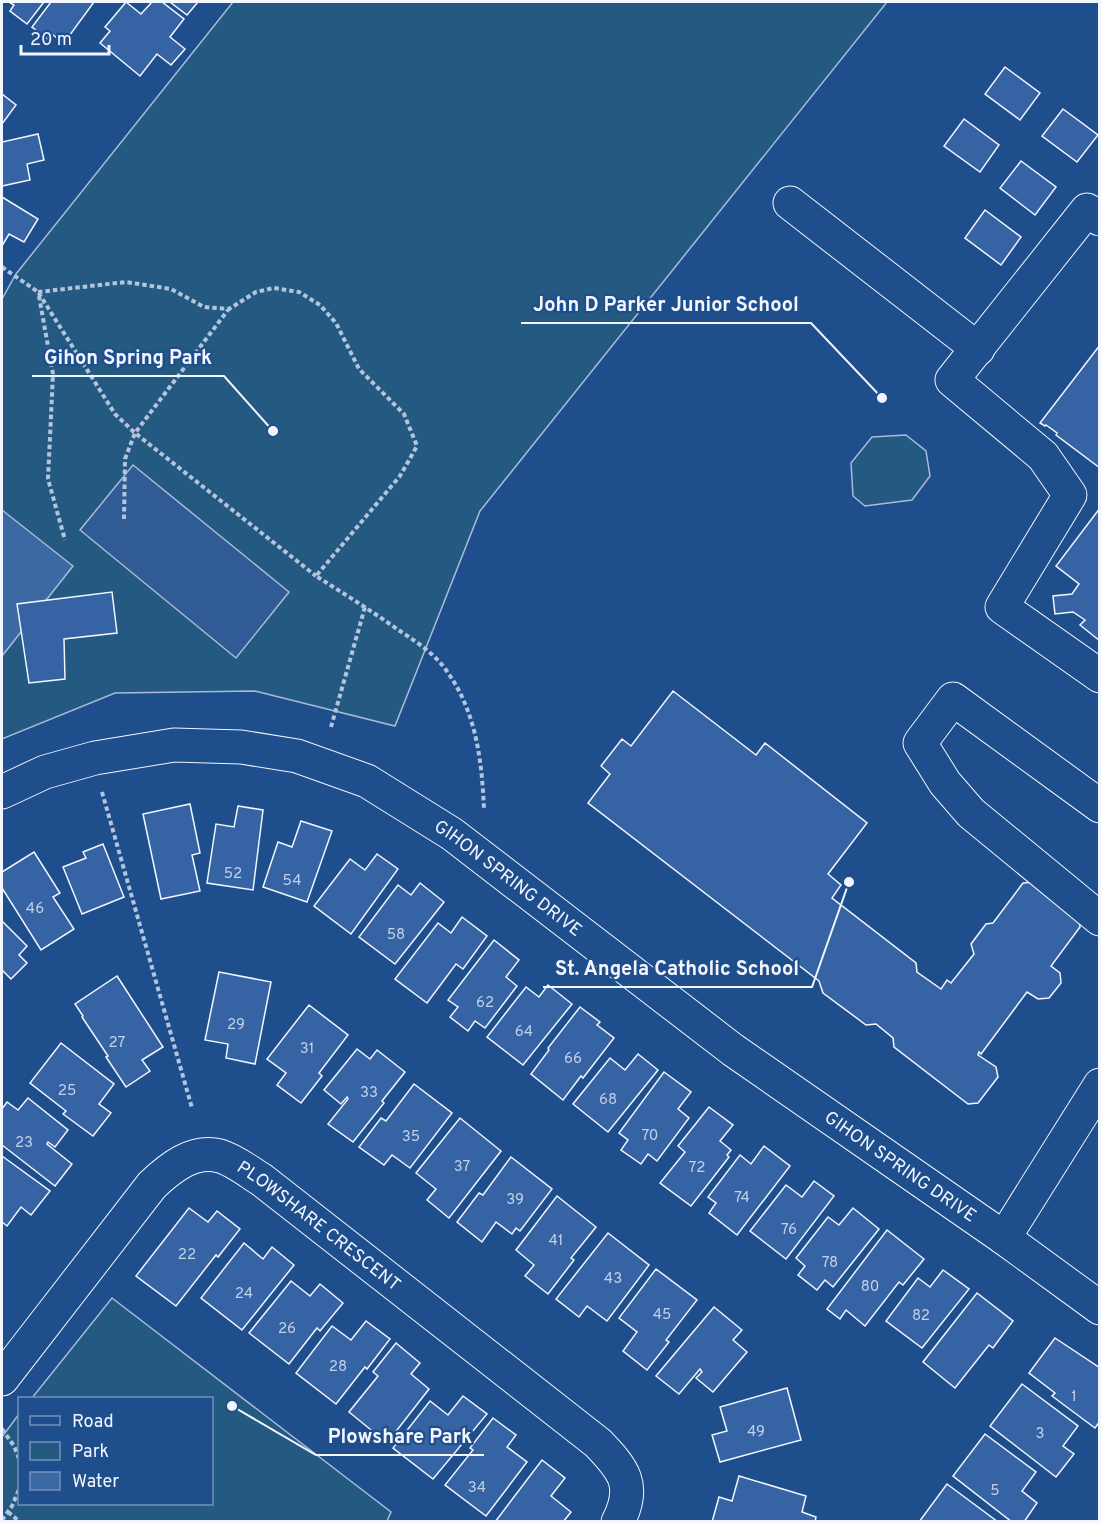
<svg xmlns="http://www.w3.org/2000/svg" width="1101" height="1523" font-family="Overpass,sans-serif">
<rect width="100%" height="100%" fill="#1f4e8c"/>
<g fill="#245a82" stroke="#a8bbd7" stroke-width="1.5">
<polygon points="233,2 887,2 480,511 395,726 255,691 115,693 2,739 2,299 16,274"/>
<polygon points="906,435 926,451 930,476 912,500 865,506 853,496 851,463 872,437"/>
<polygon points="112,1298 391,1512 387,1521 2,1521 2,1437 19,1414 20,1504 212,1504 212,1398 32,1398"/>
</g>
<polygon fill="#305b95" stroke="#a8bbd7" stroke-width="1.5" points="133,465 289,592 236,658 80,530"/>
<polygon fill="#3b69a3" stroke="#a8bbd7" stroke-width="1.5" points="2,510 73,566 2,656"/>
<g fill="#3563a3" stroke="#f2f6ff" stroke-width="1.5">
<polygon points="9,2 44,2 27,24 10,11 14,5"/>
<polygon points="51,2 94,2 64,43 53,35 49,40 32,27"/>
<polygon points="126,2 141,14 152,2 162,2 184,19 170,37 185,49 171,65 157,54 140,76 100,43 110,31 105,27"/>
<polygon points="170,2 198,2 187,15"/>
<polygon points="1005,67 1040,93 1020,120 985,94"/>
<polygon points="2,94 16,105 2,124"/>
<polygon points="1063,109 1098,135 1077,162 1042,136"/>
<polygon points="964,119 999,145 980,172 944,146"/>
<polygon points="38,134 44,160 27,164 30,180 2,186 2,142"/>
<polygon points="1021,161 1056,187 1035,215 1000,188"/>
<polygon points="2,197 38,219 24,242 9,234 2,246"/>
<polygon points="985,210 1021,237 1001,265 965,238"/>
<polygon points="1100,345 1100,468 1056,435 1057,433 1046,425 1045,426 1040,423"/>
<polygon points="1100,508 1100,641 1080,625 1085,620 1073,612 1055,614 1053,596 1072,594 1079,584 1056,566"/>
<polygon points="112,592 117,633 64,639 65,679 29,683 17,604"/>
<polygon points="673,691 756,755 765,743 867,823 828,874 841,885 832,898 916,963 917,972 941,989 947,980 951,983 974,954 971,944 986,924 993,923 1023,883 1034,882 1079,916 1080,927 1051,966 1060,973 1061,983 1049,998 1038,999 1027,992 981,1054 979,1052 978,1055 996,1067 998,1077 978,1103 968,1104 894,1047 893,1038 876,1024 866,1025 823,993 819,981 588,803 610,774 601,766 622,739 631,746"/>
<polygon points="190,804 200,853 192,855 200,891 161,899 143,814"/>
<polygon points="238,806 263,810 253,890 207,883 216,824 234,827"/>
<polygon points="301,821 332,831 307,902 263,887 278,842 292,847"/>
<polygon points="103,844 124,897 82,914 63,867 86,858 83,852"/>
<polygon points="34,852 60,893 53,897 74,929 41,950 2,888 2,872"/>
<polygon points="377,854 398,869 351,934 314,906 350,859 365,870"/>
<polygon points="420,883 444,902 395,964 359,937 398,885 411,895"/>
<polygon points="462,917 487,936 463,969 456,964 427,1003 395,979 438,923 451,933"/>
<polygon points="2,921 27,946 19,955 27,963 11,979 3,971 2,972"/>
<polygon points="494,940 519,960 506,977 517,986 485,1028 475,1021 468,1031 450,1017 458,1007 448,1000"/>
<polygon points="219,972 271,982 255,1064 226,1058 228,1044 205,1040"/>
<polygon points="117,976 163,1047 142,1060 150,1071 126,1087 106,1057 108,1056 82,1017 83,1016 75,1004"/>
<polygon points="548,985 572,1004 523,1065 487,1037 526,987 539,997"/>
<polygon points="309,1005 348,1035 319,1073 322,1076 301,1103 277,1085 286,1073 267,1059"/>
<polygon points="580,1007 600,1022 597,1025 614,1038 583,1078 581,1076 563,1100 531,1074 549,1050 548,1048"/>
<polygon points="61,1043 114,1084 99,1104 111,1113 93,1136 63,1114 66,1111 30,1083"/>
<polygon points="357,1049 370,1059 377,1050 405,1072 382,1101 384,1103 353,1142 328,1124 348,1099 347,1097 341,1104 324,1090"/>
<polygon points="638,1054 658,1070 608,1132 573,1104 610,1058 625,1070"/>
<polygon points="664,1072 691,1092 678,1109 689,1118 657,1161 648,1154 641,1164 621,1150 628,1140 619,1133"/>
<polygon points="414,1084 452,1113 410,1168 392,1155 384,1165 359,1147 381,1118 386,1121"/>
<polygon points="28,1098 68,1130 55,1147 48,1142 47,1144 72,1164 55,1186 2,1145 2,1109 7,1102 18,1110"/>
<polygon points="709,1107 733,1125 720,1141 731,1150 727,1155 729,1157 691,1206 660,1183 685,1152 678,1146"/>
<polygon points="460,1118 501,1151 449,1218 427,1200 436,1189 416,1173"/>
<polygon points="764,1146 790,1166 737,1235 709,1213 716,1203 708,1197 740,1155 751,1164"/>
<polygon points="2,1156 50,1191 31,1215 21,1207 7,1226 2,1222"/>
<polygon points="511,1157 552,1189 520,1231 516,1228 512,1234 496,1222 482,1242 457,1222 479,1193 483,1195"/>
<polygon points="814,1181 834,1196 786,1259 750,1231 786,1185 802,1197"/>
<polygon points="557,1196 596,1227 571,1258 574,1260 548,1294 525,1276 534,1265 516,1250"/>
<polygon points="189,1208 208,1222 217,1211 240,1229 218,1257 216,1255 176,1306 136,1276"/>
<polygon points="853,1208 879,1229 833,1287 825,1280 817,1290 798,1275 805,1266 796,1258 828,1217 839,1225"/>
<polygon points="887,1230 924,1259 903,1285 899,1282 865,1326 846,1310 840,1319 827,1309"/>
<polygon points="608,1233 649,1265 607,1321 587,1306 579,1317 556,1299"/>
<polygon points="244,1243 263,1259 272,1247 294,1265 242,1330 201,1298"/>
<polygon points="656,1269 697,1300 666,1340 669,1342 647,1370 623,1351 637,1332 619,1318"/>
<polygon points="943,1270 969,1289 922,1348 886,1321 918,1278 930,1287"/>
<polygon points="291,1281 310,1296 320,1284 343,1303 320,1331 317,1328 289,1364 249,1333"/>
<polygon points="977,1293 1013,1321 993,1348 989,1345 955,1388 923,1362"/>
<polygon points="714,1307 742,1330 733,1340 747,1352 713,1392 696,1378 702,1372 700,1369 679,1394 656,1376"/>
<polygon points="366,1321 390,1339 367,1369 365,1367 336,1404 296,1373 332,1326 351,1340"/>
<polygon points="1055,1338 1100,1368 1100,1421 1095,1428 1052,1396 1055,1393 1029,1373"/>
<polygon points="396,1343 420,1363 411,1374 429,1389 387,1443 349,1412 378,1376 373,1372"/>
<polygon points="1022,1384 1078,1426 1063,1446 1074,1454 1056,1477 990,1426"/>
<polygon points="787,1388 801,1440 720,1462 712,1435 727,1431 720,1407"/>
<polygon points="463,1396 487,1414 433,1479 393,1448 430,1401 448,1415"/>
<polygon points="493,1418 516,1435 507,1447 527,1462 486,1516 445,1485 473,1450 470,1448"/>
<polygon points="985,1434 1036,1472 1022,1491 1037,1503 1024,1522 1012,1522 953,1476"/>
<polygon points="542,1460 565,1478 551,1496 571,1512 563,1522 495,1522"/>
<polygon points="739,1476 806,1496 802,1512 816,1517 815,1522 712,1522 719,1497 732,1501"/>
<polygon points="947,1484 998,1522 919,1522"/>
</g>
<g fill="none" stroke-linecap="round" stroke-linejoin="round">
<defs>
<g id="minor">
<polyline points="790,203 978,349"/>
<polyline points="1100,219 1087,210 952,380 1043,456 1070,495 1002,607 1100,676"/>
<path id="s1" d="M2,792l43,-20 50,-14 79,-13 67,2 56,9 70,25 85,53 281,216 271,188 96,70"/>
<polyline points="1100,806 953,699 920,743 945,783 971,813 1100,919"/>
<polyline points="1004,1238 1100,1085"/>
<path id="s2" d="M2,1379l150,-194c18,-17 41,-36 68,-29 14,4 29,16 42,24l336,263c25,26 39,42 20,79"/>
</g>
</defs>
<use href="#minor" stroke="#f2f6ff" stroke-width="35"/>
<g stroke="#b3c4dc" stroke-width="4" stroke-dasharray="4.5 3" stroke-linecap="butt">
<polyline points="2,267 38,292 115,414 135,433 316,576"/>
<path d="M38,292l88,-10 45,7 33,18 25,2 27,-17 18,-4 25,4 21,13 16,18 23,46 45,45 13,32 -17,30 -84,100c27,17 54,34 81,53 15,10 34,22 46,37 33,42 39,94 41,144"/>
<polyline points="39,296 53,374 48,479 65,540"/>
<polyline points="124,519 125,459 135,433 228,310"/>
<polyline points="331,727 365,607"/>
<polyline points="102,792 192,1108"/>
<polyline points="2,1429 14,1446 20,1461"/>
<polyline points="8,1512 20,1522"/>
<polyline points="2,1520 12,1506 20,1487"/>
</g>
<use href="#minor" stroke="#1f4e8c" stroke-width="33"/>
</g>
<g text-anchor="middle" stroke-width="4.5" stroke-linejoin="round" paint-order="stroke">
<g font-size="15" fill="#c3d1e8">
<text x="233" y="878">52</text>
<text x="292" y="885">54</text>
<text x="35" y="913">46</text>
<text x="396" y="939">58</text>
<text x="485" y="1007">62</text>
<text x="236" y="1029">29</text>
<text x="524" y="1036">64</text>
<text x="117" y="1047">27</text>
<text x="307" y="1053">31</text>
<text x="573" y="1063">66</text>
<text x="67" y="1095">25</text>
<text x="369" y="1097">33</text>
<text x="608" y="1104">68</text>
<text x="650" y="1140">70</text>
<text x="411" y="1141">35</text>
<text x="24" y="1147">23</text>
<text x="462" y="1171">37</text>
<text x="697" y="1172">72</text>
<text x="742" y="1202">74</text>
<text x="515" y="1204">39</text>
<text x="789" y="1234">76</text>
<text x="556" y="1245">41</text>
<text x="187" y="1259">22</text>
<text x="830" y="1267">78</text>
<text x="613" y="1283">43</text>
<text x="870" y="1291">80</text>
<text x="244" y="1298">24</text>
<text x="662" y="1319">45</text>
<text x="921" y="1320">82</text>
<text x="287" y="1333">26</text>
<text x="338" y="1371">28</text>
<text x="1074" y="1401">1</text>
<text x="756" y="1436">49</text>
<text x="1040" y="1438">3</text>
<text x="477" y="1492">34</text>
<text x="995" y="1495">5</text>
</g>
<g font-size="18" fill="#f2f6ff" stroke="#1f4e8c">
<text dy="6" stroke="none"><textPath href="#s1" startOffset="549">GIHON SPRING DRIVE</textPath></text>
<text dy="6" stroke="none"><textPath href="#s1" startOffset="1036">GIHON SPRING DRIVE</textPath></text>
<text dy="6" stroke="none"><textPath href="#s2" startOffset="444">PLOWSHARE CRESCENT</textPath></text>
</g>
</g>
<path fill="none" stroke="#f2f6ff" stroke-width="2" d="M882 398L811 323H521M273 431L224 376H32M849 882L812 987H543M232 1406L316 1455H484"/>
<g fill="#f2f6ff" stroke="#1f4e8c" stroke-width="2">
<circle cx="882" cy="398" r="6"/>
<circle cx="273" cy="431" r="6"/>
<circle cx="849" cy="882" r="6"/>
<circle cx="232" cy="1406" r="6"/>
</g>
<g font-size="20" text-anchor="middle" font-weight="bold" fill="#f2f6ff" stroke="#1f4e8c" stroke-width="4.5" stroke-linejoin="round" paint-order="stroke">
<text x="666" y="311">John D Parker Junior School</text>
<text x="128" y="364">Gihon Spring Park</text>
<text x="677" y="975">St. Angela Catholic School</text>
<text x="400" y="1443">Plowshare Park</text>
</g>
<rect width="1101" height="1523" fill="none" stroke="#f2f6ff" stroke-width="6"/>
<rect x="18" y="1397" width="195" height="108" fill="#1f4e8c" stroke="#7391ba" stroke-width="1.5"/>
<rect x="30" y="1416" width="30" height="9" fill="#1f4e8c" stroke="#7391ba" stroke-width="1.5"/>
<text x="72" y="1427" font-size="18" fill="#f2f6ff">Road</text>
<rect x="30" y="1442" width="30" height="18" fill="#245a82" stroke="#7391ba" stroke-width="1.5"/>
<text x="72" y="1457" font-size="18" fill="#f2f6ff">Park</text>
<rect x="30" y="1472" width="30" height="18" fill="#3b69a3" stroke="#7391ba" stroke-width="1.5"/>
<text x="72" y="1487" font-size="18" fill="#f2f6ff">Water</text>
<path d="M21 45v9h88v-9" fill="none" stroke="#f2f6ff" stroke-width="3"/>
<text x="30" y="45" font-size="18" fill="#f2f6ff" stroke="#1f4e8c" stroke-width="4.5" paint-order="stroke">20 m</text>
</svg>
